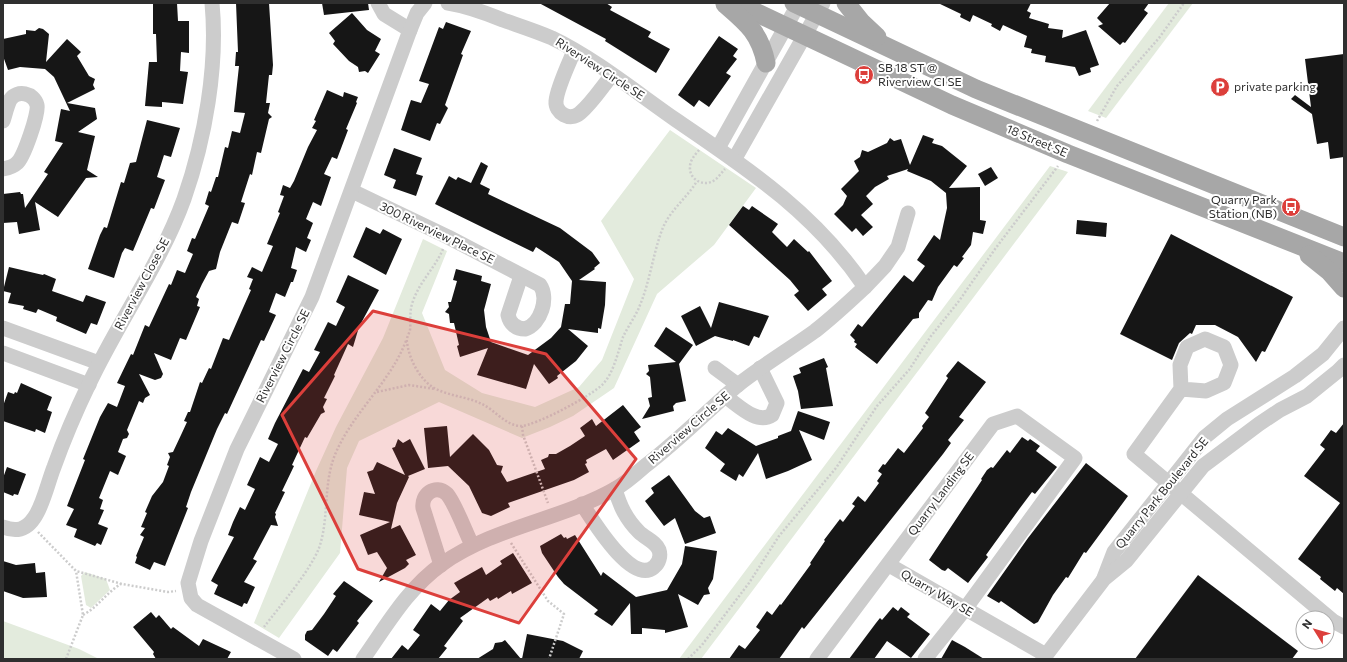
<svg xmlns="http://www.w3.org/2000/svg" width="1347" height="662" font-family="Commissioner,sans-serif">
<rect width="100%" height="100%" fill="#fff"/>
<g fill="#e3ebdd">
<polygon points="1169,3 1193,3 1106,118 1088,111"/>
<polygon points="670,130 756,188 714,245 657,294 614,388 573,416 550,427 522,438 439,402 359,441 347,468 340,553 279,638 254,623 316,471 336,427 383,338 423,239 447,251 422,313 445,370 482,393 535,407 579,387 602,360 634,279 601,221"/>
<polygon points="1050,166 1068,172 701,659 679,659"/>
<polygon points="85,572 106,579 110,590 91,608 86,605 81,576"/>
<polygon points="3,621 79,649 99,659 3,659"/>
</g>
<g fill="#161616">
<polygon points="153,3 177,3 178,21 189,21 189,53 181,52 180,71 188,72 183,104 162,102 162,107 145,106 149,62 157,62 156,34 153,34"/>
<polygon points="236,3 269,3 273,65 272,75 269,75 266,103 270,103 268,113 272,117 269,119 261,153 257,152 252,175 250,174 241,202 245,203 238,224 232,222 220,252 216,269 209,271 202,284 196,297 199,299 197,306 200,307 186,340 180,338 171,360 154,353 163,374 161,378 155,380 139,374 150,395 145,398 143,403 139,401 127,430 129,434 127,438 123,439 118,452 126,456 118,475 110,471 99,498 103,500 100,509 104,510 98,524 108,528 101,545 97,543 95,546 74,537 77,529 66,525 74,509 67,506 85,460 83,459 100,417 108,403 117,407 125,386 117,383 131,354 133,355 145,325 149,327 169,284 171,285 177,270 185,273 193,254 187,251 192,238 195,239 209,206 205,204 209,191 211,192 216,177 218,177 225,147 228,148 232,131 240,133 245,113 234,112 239,66 235,66 236,52 238,52"/>
<polygon points="322,3 368,3 369,10 324,15"/>
<polygon points="539,3 606,3 612,7 610,10 651,32 648,37 670,49 656,73 605,41 606,39"/>
<polygon points="938,3 1031,3 1027,11 1031,13 1029,18 1049,24 1048,28 1063,30 1062,38 1086,30 1099,65 1090,68 1091,72 1079,76 1075,67 1045,62 1046,56 1031,53 1032,49 1024,47 1027,36 1003,25 1000,31 991,26 992,24 973,15 970,22 960,17 961,14"/>
<polygon points="1110,3 1149,3 1144,10 1148,13 1125,43 1123,42 1120,45 1098,26 1103,24 1097,18"/>
<polygon points="352,13 367,30 381,39 375,51 380,54 368,73 365,71 359,72 358,67 349,61 333,44 335,41 329,33"/>
<polygon points="446,22 471,31 461,54 463,55 445,105 448,108 440,124 437,123 430,141 401,130 411,100 421,103 429,84 419,81 439,27 443,29"/>
<polygon points="39,28 43,29 49,34 46,62 67,39 81,52 77,56 89,76 95,79 93,85 95,89 67,103 95,108 97,119 78,132 95,136 87,170 98,177 86,178 58,217 35,202 40,230 19,234 17,222 3,223 3,194 20,192 21,194 23,194 25,208 48,174 44,172 63,143 55,141 61,109 70,111 54,77 45,69 20,67 8,70 3,56 3,39 26,34 26,30 35,31"/>
<polygon points="719,36 738,49 733,56 737,59 726,73 731,76 709,107 699,100 694,107 678,95"/>
<polygon points="1344,54 1344,157 1330,159 1328,142 1317,144 1312,114 1291,99 1295,95 1311,107 1305,59"/>
<polygon points="327,90 343,97 344,92 358,97 356,102 357,103 346,129 348,130 337,159 332,157 324,174 331,177 321,206 313,202 306,219 313,223 307,238 311,240 306,252 296,247 291,268 297,270 293,282 291,282 285,297 276,293 269,312 276,315 264,341 261,340 227,414 225,413 217,429 191,492 186,507 188,508 165,566 154,562 150,570 135,563 137,557 136,556 144,537 140,535 145,528 141,527 147,513 145,512 152,496 163,482 169,466 167,465 170,457 168,453 173,452 181,435 187,422 184,421 188,412 190,412 200,382 202,383 209,368 211,369 223,338 229,340 243,308 251,290 249,289 253,279 247,277 252,267 262,272 273,246 267,244 280,213 278,212 284,196 280,195 283,185 290,188 294,181 308,147 317,130 312,128 316,121 314,120"/>
<polygon points="147,120 180,128 171,157 164,155 157,177 165,180 154,209 151,208 133,251 125,248 122,253 114,278 88,269 100,235 104,227 107,228 121,182 124,183 130,163 136,162"/>
<polygon points="923,135 934,139 932,143 942,146 967,166 949,188 980,187 980,220 986,221 983,234 973,232 971,245 962,257 964,258 957,267 954,265 938,287 932,301 928,300 919,313 919,318 913,319 877,364 855,347 857,344 854,342 855,340 850,335 858,324 862,327 904,275 913,282 925,266 917,260 934,235 940,240 947,208 946,193 931,181 907,171 908,169 887,176 889,179 875,187 866,196 873,204 861,215 873,227 863,236 856,228 852,232 834,214 843,205 847,196 841,189 859,171 854,161 860,157 862,150 868,152 887,143 890,138 894,141 901,139 910,165"/>
<polygon points="394,148 422,158 416,174 423,176 416,196 393,188 396,180 384,175"/>
<polygon points="481,162 488,166 480,184 490,189 488,194 560,228 592,252 600,263 594,268 595,269 579,280 606,282 605,305 601,329 598,328 598,333 568,329 588,346 576,361 557,376 558,378 549,384 534,364 526,389 477,375 488,348 460,357 457,346 459,345 454,323 450,323 449,314 445,312 449,307 448,302 451,302 457,281 453,280 456,269 482,276 481,281 491,284 484,310 486,327 491,342 528,355 551,338 561,327 565,304 570,304 572,281 559,262 536,247 533,252 435,204 449,176 456,180 458,177 471,183"/>
<polygon points="991,167 998,178 985,186 978,174"/>
<polygon points="743,206 749,210 752,206 778,224 772,232 787,247 794,239 808,252 809,251 832,281 822,289 827,295 808,311 794,295 799,291 790,280 729,225"/>
<polygon points="1077,220 1107,223 1106,237 1076,234"/>
<polygon points="366,227 380,234 383,229 402,239 386,275 353,257"/>
<polygon points="1171,234 1293,297 1265,352 1262,351 1256,362 1238,337 1215,325 1196,325 1192,334 1190,333 1179,343 1172,360 1120,334"/>
<polygon points="9,267 43,275 44,274 56,279 52,291 72,298 83,302 86,295 106,302 97,325 91,323 86,334 56,321 57,317 38,309 36,313 23,309 24,306 8,303 11,293 3,291"/>
<polygon points="348,275 379,290 359,327 353,347 348,344 334,375 335,376 324,398 327,399 323,407 325,412 321,414 307,438 305,437 292,465 294,466 282,491 285,492 275,513 276,514 275,517 278,526 271,525 253,559 257,561 244,582 255,587 247,604 244,603 242,607 214,594 218,585 211,581 234,537 228,535 233,522 240,507 245,510 255,489 247,485 254,470 260,457 269,462 278,444 268,439 275,423 303,369 309,372 320,352 314,350 328,322 336,326 345,307 336,302"/>
<polygon points="719,302 769,316 759,338 754,336 749,346 733,340 733,341 715,336 696,346 681,316 700,306 711,328"/>
<polygon points="666,327 693,345 679,364 686,401 676,403 673,406 674,411 642,419 650,406 648,398 652,397 650,377 646,374 649,371 648,365 676,362 654,346"/>
<polygon points="824,358 828,367 826,368 833,406 801,409 798,391 793,376 801,373 799,368"/>
<polygon points="958,361 986,382 959,417 964,420 948,440 951,443 943,454 804,629 802,627 779,659 729,659 739,645 745,649 760,630 756,627 767,611 772,615 780,604 781,605 811,564 810,563 825,541 824,540 840,519 843,522 855,506 852,504 858,496 865,502 879,483 877,481 882,474 878,471 883,464 885,465 898,448 904,453 923,428 922,426 929,417 925,413 948,378 946,376"/>
<polygon points="21,383 52,397 47,410 52,412 45,433 36,429 35,432 3,421 3,406 8,392 14,394 15,392 17,393"/>
<polygon points="623,405 641,427 634,432 640,441 613,460 606,449 586,460 587,463 585,464 589,472 574,480 508,503 510,507 491,516 482,513 469,486 448,466 428,468 424,428 447,426 450,457 473,434 489,450 497,465 503,466 501,472 507,482 545,469 541,460 548,457 549,454 556,454 570,446 585,436 580,428 592,419 596,426"/>
<polygon points="798,411 830,422 824,440 799,430 812,460 788,471 766,479 758,453 743,477 739,474 736,481 720,471 725,464 705,448 716,431 722,435 728,428 756,446 778,438 778,436 791,431"/>
<polygon points="1344,423 1344,594 1337,588 1335,591 1320,579 1321,577 1298,559 1340,503 1304,476 1325,449 1320,445 1331,430 1336,433"/>
<polygon points="1022,437 1028,441 1030,439 1040,446 1036,451 1057,467 1035,494 1032,492 1020,508 986,555 988,557 968,583 948,568 945,571 942,570 929,560 980,483 982,480 981,479 987,470 991,467 993,468 1007,450 1010,453"/>
<polygon points="398,439 403,443 410,439 425,469 408,476 409,477 397,503 391,529 400,525 416,555 406,560 409,564 405,568 379,582 387,568 377,552 368,555 360,535 390,522 359,515 364,492 375,494 367,472 373,470 377,462 405,475 392,448 395,447"/>
<polygon points="1086,463 1128,496 1086,553 1084,552 1068,578 1066,577 1053,595 1038,622 1034,624 1001,601 999,603 987,596 1028,538"/>
<polygon points="7,467 26,474 18,495 14,494 13,496 3,492 3,478"/>
<polygon points="669,475 695,511 704,518 710,516 716,533 685,544 675,518 664,526 654,513 645,501 654,493 651,488"/>
<polygon points="561,534 564,538 566,537 567,539 575,535 601,576 603,572 636,597 667,590 682,564 685,546 717,551 713,579 708,588 710,594 704,595 698,605 678,594 688,627 665,633 665,630 642,628 642,634 631,634 630,603 612,626 594,614 598,610 564,584 558,577 542,553 540,546"/>
<polygon points="513,553 532,583 512,594 511,591 498,599 497,597 490,601 488,598 460,618 463,621 444,646 447,648 438,659 391,659 402,645 408,650 420,635 413,630 431,604 440,611 449,600 460,592 454,583 482,567 486,575 502,564 500,561"/>
<polygon points="3,561 16,565 35,563 36,573 45,572 47,597 23,598 3,591"/>
<polygon points="1198,575 1298,651 1292,659 1135,659"/>
<polygon points="344,581 373,601 357,621 359,623 337,652 333,649 328,656 305,640 305,635 307,631 312,630 324,614 336,596 333,594"/>
<polygon points="893,607 898,611 901,607 910,614 907,617 930,634 911,658 887,641 874,659 849,659 876,623 880,618 882,620"/>
<polygon points="151,612 156,618 159,615 171,629 173,627 199,646 203,639 231,652 227,659 156,659 153,654 154,652 133,627"/>
<polygon points="527,634 563,641 583,651 579,659 522,659"/>
<polygon points="505,640 521,659 477,659 493,649 495,643 502,642"/>
<polygon points="952,640 965,647 984,659 941,659"/>
</g>
<g fill="none" stroke-linecap="round" stroke-linejoin="round">
<g stroke="#ccc" stroke-width="2.5" stroke-dasharray="2 2" stroke-linecap="butt">
<polyline points="1097,121 1117,86 1159,38 1184,3"/>
<path d="M699,150c-4,5 -9,10 -9,17 -1,11 11,19 21,15 6,-2 10,-9 14,-13"/>
<path d="M443,249c-8,19 -23,32 -30,52 -4,10 -2,19 -3,29 -1,4 -4,8 -3,12 2,17 13,39 29,47 14,7 32,8 46,15 13,6 24,22 39,22 14,0 72,-31 82,-42 11,-12 15,-32 20,-47 5,-11 13,-21 17,-32 10,-24 13,-51 22,-75 7,-19 25,-32 35,-49"/>
<polyline points="377,392 409,385 435,389"/>
<polyline points="522,426 523,435 548,503"/>
<polyline points="38,532 76,571 122,584 168,592 176,591"/>
<polyline points="511,543 548,601 564,614 549,659"/>
<path d="M83,615c15,-8 24,-23 38,-31"/>
<path d="M264,627c16,-21 46,-56 55,-79 11,-31 3,-66 18,-98 18,-39 53,-68 69,-109"/>
<polyline points="66,659 83,615 76,571"/>
<polyline points="688,659 702,645 749,583 779,536 836,468 877,406 909,370 931,336 959,301 995,249 1058,166"/>
</g>
<g stroke="#ccc" stroke-width="15">
<polyline points="378,3 384,14 410,30"/>
<path d="M574,51c-5,12 -17,37 -18,50 -1,12 14,21 24,12 12,-10 22,-26 32,-38"/>
<path d="M3,121c2,-6 4,-15 7,-21 7,-11 24,-7 27,5 2,8 -13,52 -20,58 -4,4 -9,5 -14,6"/>
<polyline points="718,148 799,3"/>
<polyline points="734,160 823,3"/>
<path d="M352,191l96,46 92,48c9,13 1,39 -15,44 -9,0 -15,-5 -17,-14l13,-39"/>
<polyline points="865,287 885,266 898,247 908,213"/>
<polyline points="3,328 99,363"/>
<polyline points="3,353 89,385"/>
<polyline points="715,368 738,385"/>
<polyline points="1181,389 1206,391 1224,383 1231,365 1224,347 1205,339 1187,347 1180,365 1181,389 1134,454 1333,621 1344,627"/>
<path d="M725,396c13,9 32,29 47,19l5,-12 -17,-35"/>
<path d="M582,504c10,15 50,82 72,63 5,-4 7,-11 5,-17 -3,-8 -14,-12 -20,-18 -13,-13 -19,-26 -24,-43"/>
<path d="M3,527c13,5 23,3 31,-9 9,-12 14,-36 20,-51 10,-28 22,-56 35,-83 29,-62 72,-121 95,-185 21,-60 34,-133 28,-196"/>
<path d="M441,565l-18,-57c-2,-13 12,-25 24,-14 8,9 19,39 25,51"/>
<polyline points="889,565 1046,655"/>
<polyline points="1104,578 1114,552 1205,437 1227,419 1295,376 1323,354 1344,328"/>
<polyline points="294,659 197,605 191,598 188,583 201,541 237,449 312,297 410,30 417,13 425,3"/>
<path d="M363,659c24,-34 45,-71 79,-95 52,-37 118,-44 173,-75 11,-6 21,-15 30,-23 33,-25 62,-55 94,-82 24,-19 51,-35 76,-53 18,-14 34,-29 50,-44 -50,-74 -117,-118 -189,-167 -39,-27 -82,-62 -124,-82 -16,-7 -32,-12 -49,-18 -17,-7 -36,-14 -55,-17"/>
<polyline points="817,659 993,424 1017,416 1075,458 965,609 925,659"/>
<polyline points="1043,659 1104,579 1126,561 1203,466 1259,424 1280,410 1307,396 1338,371 1344,365"/>
</g>
<g stroke="#a7a7a7" stroke-width="19">
<polyline points="736,3 952,105 1068,154 1344,263"/>
<polyline points="794,3 976,89 1344,237"/>
<polyline points="846,3 861,22 877,37"/>
<path d="M725,4c22,19 35,29 41,59"/>
<polyline points="1309,255 1329,271 1344,288"/>
</g>
</g>
<path fill="#dc3f3b" fill-opacity="0.2" stroke="#dc3f3b" stroke-width="3" stroke-linejoin="round" d="M373,311l173,43 90,105 -117,164 -161,-54 -76,-154z"/>
<defs>
<symbol id="bus-disc" viewBox="-11 -11 22 22"><circle r="9.5" fill="#dc3f3b" stroke="#fff"/><path d="M-5-6H5V4H4V6H2V4H-2V6H-4V4H-5ZM-3.5-4V0h7V-4ZM-3.5 1.2v1.5H-2V1.2ZM2 1.2v1.5H3.5V1.2Z" fill="#fff"/></symbol>
<symbol id="parking-disc" viewBox="-11 -11 22 22"><circle r="9.5" fill="#dc3f3b" stroke="#fff"/><path d="M-3.5-5.5H1a3.5 3.5 0 0 1 0 7H-1V5.5H-3.5ZM-1-3.4V-.6H.8a1.4 1.4 0 0 0 0-2.8Z" fill="#fff"/></symbol>
</defs>
<g fill-rule="evenodd">
<use href="#bus-disc" x="853" y="64" width="22" height="22"/>
<use href="#parking-disc" x="1209" y="76" width="22" height="22"/>
<use href="#bus-disc" x="1280" y="196" width="22" height="22"/>
</g>
<g text-anchor="middle" stroke-width="4" stroke-linejoin="round" paint-order="stroke">
<g font-size="12" fill="#2f2f2f" stroke="#fff" text-anchor="start">
<text x="878" y="72">SB 18 ST @<tspan x="878" dy="14">Riverview CI SE</tspan></text>
<text x="1234" y="91">private parking</text>
<text x="1277" y="204" text-anchor="end">Quarry Park<tspan x="1277" dy="14">Station (NB)</tspan></text>
</g>
<g font-size="12" fill="#2f2f2f" stroke="#fff">
<text transform="translate(600 69) rotate(33)" y="4">Riverview Circle SE</text>
<text transform="translate(1037 141) rotate(23)" y="4">18 Street SE</text>
<text transform="translate(437 233) rotate(26)" y="4">300 Riverview Place SE</text>
<text transform="translate(142 284) rotate(-62)" y="4">Riverview Close SE</text>
<text transform="translate(283 356) rotate(-63)" y="4">Riverview Circle SE</text>
<text transform="translate(689 428) rotate(-41)" y="4">Riverview Circle SE</text>
<text transform="translate(1162 493) rotate(-51)" y="4">Quarry Park Boulevard SE</text>
<text transform="translate(941 494) rotate(-53)" y="4">Quarry Landing SE</text>
<text transform="translate(937 593) rotate(30)" y="4">Quarry Way SE</text>
</g>
</g>
<rect width="1347" height="662" fill="none" stroke="#2f2f2f" stroke-width="8"/>
<g transform="translate(1315 630) rotate(307)"><circle r="19" fill="#ffffff" stroke="#acacac"/>
<path d="M0-3L7 15L0 10L-7 15Z" fill="#dc3f3b"/>
<text y="-6" font-size="11" font-weight="bold" text-anchor="middle" fill="#2f2f2f">N</text>
</g>
</svg>
